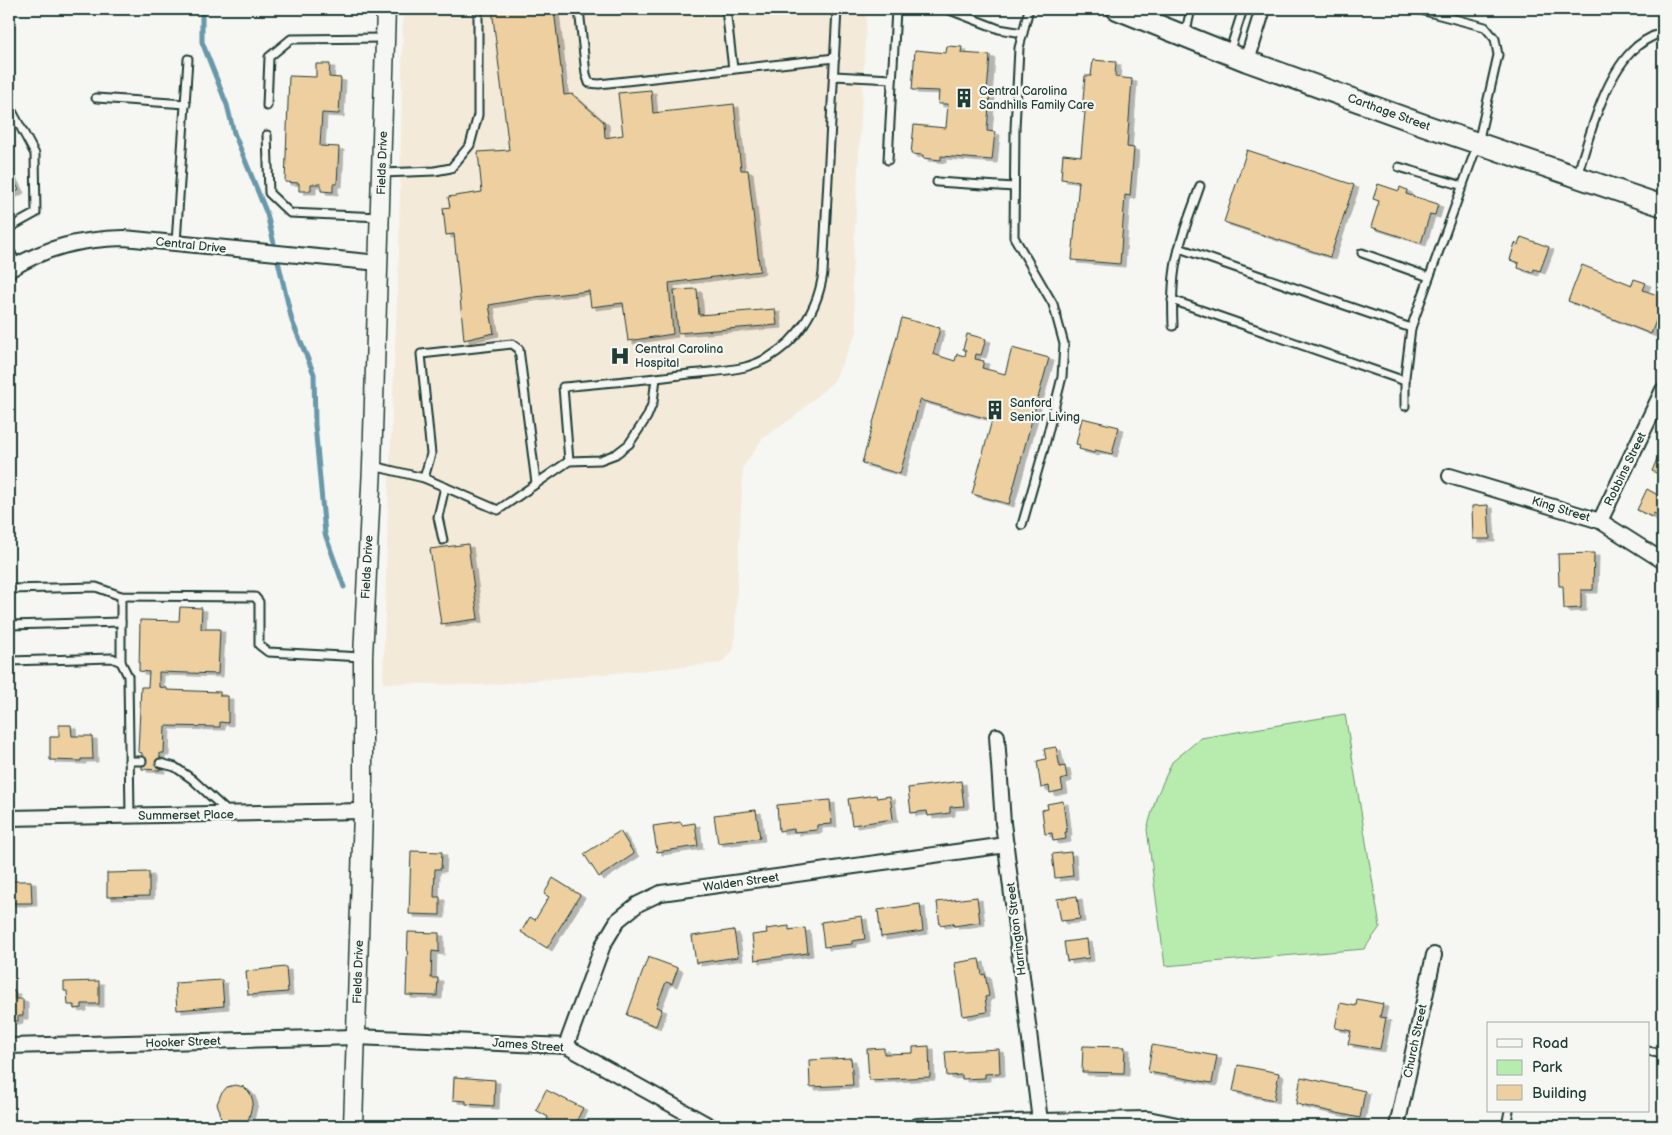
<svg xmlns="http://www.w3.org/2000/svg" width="1672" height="1135" font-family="'Balsamiq Sans',sans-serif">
<defs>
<filter id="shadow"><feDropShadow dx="5" dy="3" stdDeviation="0" flood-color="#0004"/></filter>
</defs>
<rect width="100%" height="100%" fill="#f6f6f2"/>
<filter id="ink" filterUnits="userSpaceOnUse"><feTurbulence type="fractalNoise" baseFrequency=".02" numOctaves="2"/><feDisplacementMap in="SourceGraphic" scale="10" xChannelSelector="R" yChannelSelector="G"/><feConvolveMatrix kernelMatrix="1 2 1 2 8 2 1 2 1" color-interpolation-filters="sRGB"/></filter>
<g filter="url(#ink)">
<polygon fill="#f4ead9" points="403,9 867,9 852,282 857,331 834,381 794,417 762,439 743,467 734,649 721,663 487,685 383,683 388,508 399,254"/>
<polygon fill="#b8ecae" stroke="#6c9471" points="1345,714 1380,927 1364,949 1165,966 1147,829 1156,798 1172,762 1201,738"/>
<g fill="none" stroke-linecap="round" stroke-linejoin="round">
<polyline stroke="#6798aa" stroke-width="5" points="202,9 202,42 227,105 234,133 267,214 292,321 314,374 315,425 325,534 344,587"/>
</g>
<g fill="#eecfa0" stroke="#1f3d34" filter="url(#shadow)">
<polygon points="492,9 554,9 564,95 572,94 604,122 605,138 623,135 618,93 651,90 653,113 734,104 741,170 748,170 760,271 669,283 673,334 628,341 623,303 591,307 589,291 535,297 489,305 494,333 464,340 454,234 446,235 443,208 450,207 448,197 482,192 478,152 509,150"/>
<polygon points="947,46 962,47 961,53 990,55 987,93 990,93 987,131 995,132 992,160 941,156 941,160 923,158 923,155 911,154 914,125 946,128 948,104 938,104 939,91 912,90 915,50 946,53"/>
<polygon points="1093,60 1116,62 1115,77 1132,79 1127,147 1134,148 1130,196 1125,195 1120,264 1072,260 1079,181 1061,179 1063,154 1081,156 1085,112 1082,112 1085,76 1091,76"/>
<polygon points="316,64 330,64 329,77 341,78 339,114 322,113 320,146 339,147 337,184 333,184 333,192 321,191 321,184 311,184 311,191 299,191 299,183 285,182 289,76 316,77"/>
<polygon points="1247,150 1354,185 1330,257 1224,222"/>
<polygon points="9,171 19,190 9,196"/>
<polygon points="1378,184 1399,191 1400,187 1407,190 1406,194 1438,204 1435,215 1430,214 1421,243 1371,227 1379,201 1373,199"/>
<polygon points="1521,237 1549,247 1540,271 1534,269 1533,273 1518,268 1519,263 1510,260 1515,243 1518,245"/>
<polygon points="1582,265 1632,285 1634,279 1646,283 1643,290 1663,297 1663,302 1651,334 1568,301"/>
<polygon points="697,289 699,315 775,309 777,325 678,333 674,290"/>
<polygon points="902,318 940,328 933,354 955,361 957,354 965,356 966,351 963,349 967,334 986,339 981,355 976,354 975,359 984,361 982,368 1005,374 1012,348 1049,358 1009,504 972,494 992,420 920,400 900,474 862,463"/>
<polygon points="1082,418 1119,427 1112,454 1095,450 1094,453 1079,449 1080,445 1076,444"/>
<polygon points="1659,454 1663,456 1663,476 1652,471"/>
<polygon points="1647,489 1663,498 1663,518 1654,513 1652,517 1637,510"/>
<polygon points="1488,505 1490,539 1473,539 1472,506"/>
<polygon points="468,544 478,619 441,624 430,549"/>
<polygon points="1594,553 1593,590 1581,590 1581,608 1564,609 1563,586 1559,586 1558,554"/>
<polygon points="180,607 202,608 201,629 220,629 218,674 159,672 159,687 167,688 167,690 220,692 220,696 228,696 228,723 220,722 220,727 165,726 164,753 160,753 160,770 142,769 142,753 138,752 141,687 148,687 149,672 139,671 140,620 179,621"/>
<polygon points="59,725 71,725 72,736 92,736 93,759 81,759 81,761 50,760 50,737 59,737"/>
<polygon points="1056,747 1060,767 1065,766 1067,778 1061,780 1063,790 1050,793 1049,786 1041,788 1037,761 1046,759 1044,749"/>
<polygon points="961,781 964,806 950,807 950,813 928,816 927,811 911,813 908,788"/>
<polygon points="876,795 877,798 890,796 893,819 852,825 848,799"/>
<polygon points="830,800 832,824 817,825 817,830 794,832 794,829 779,831 777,805"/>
<polygon points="1063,801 1067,832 1065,832 1066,839 1053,841 1052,833 1045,834 1042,810 1048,809 1047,804"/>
<polygon points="756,810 760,838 718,843 714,815"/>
<polygon points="681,822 682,825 695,823 698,846 657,852 653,826"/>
<polygon points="620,831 634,854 599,877 584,854"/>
<polygon points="411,851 442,852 441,869 435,869 434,897 440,897 440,915 409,914"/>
<polygon points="1071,852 1073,876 1055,878 1052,854"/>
<polygon points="149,872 149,896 107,897 107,873"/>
<polygon points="553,878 580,895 547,948 521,932 530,917 535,920 549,897 544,894"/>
<polygon points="9,881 31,881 32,903 9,903"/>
<polygon points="1077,896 1080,919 1061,921 1057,899"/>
<polygon points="977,897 980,922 954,926 953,923 940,925 937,902"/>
<polygon points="920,904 923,931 881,937 878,910"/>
<polygon points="862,916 865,939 852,941 852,944 824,947 821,922"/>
<polygon points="789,926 789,930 805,928 808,953 755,960 752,935 767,933 766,929"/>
<polygon points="734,930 738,957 696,963 692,936"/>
<polygon points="408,932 439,933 439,952 432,951 431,978 438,978 437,996 406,995"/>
<polygon points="1087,939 1089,958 1067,961 1064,942"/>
<polygon points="648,957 678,968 672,984 666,982 656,1007 662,1009 656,1026 627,1015"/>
<polygon points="979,959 982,975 985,974 989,996 985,997 987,1012 963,1016 955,963"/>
<polygon points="286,967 288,992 248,995 246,971"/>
<polygon points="222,980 224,1006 177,1010 175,983"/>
<polygon points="99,981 99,1004 82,1004 82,1008 74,1009 74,1005 68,1005 67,991 64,991 64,982"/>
<polygon points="9,991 15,991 15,999 23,999 23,1016 18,1016 18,1021 9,1021"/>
<polygon points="1357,999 1383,1004 1380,1017 1386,1018 1380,1049 1348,1044 1351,1031 1335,1028 1340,1003 1356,1006"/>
<polygon points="1152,1045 1217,1056 1212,1083 1148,1072"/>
<polygon points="929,1046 930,1077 869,1080 867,1049 884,1048 884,1054 913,1053 913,1047"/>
<polygon points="1083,1046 1125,1047 1124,1073 1082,1072"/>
<polygon points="999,1049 1000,1073 985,1074 985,1078 962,1079 962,1075 947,1076 945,1052"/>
<polygon points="851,1058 853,1085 810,1087 809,1060"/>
<polygon points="1238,1065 1279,1073 1274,1100 1233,1091"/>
<polygon points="454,1077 495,1080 494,1106 466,1104 466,1101 453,1100"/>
<polygon points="1301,1077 1365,1091 1360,1118 1296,1104"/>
<polygon points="235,1085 244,1087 250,1093 253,1101 247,1126 221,1126 220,1111 217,1104 221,1094 227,1087"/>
<polygon points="546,1090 583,1108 574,1126 560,1126 547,1120 548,1117 536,1110"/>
</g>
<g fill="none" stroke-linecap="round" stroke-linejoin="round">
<defs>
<g id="service">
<polyline points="579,9 586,74 589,83 599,84 835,58"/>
<polyline points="726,9 733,69"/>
<polyline points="947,9 999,29 1023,33"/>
<polyline points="1185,35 1191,9"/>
<polyline points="1229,53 1243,9"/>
<polyline points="834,76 892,79"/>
<polyline points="96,98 186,104"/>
<polyline points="267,106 269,57 291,39 385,38"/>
<polyline points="267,135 269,193 290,213 380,217"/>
<polyline points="888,160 896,9"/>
<polyline points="1399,167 1463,186"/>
<polyline points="382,173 435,171 451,168 470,145 478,115 478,9"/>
<path d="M1577,176c12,-38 26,-95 54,-124 8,-9 21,-16 32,-20"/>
<polyline points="937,182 1014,187"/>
<polyline points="9,228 36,213 35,154 12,111"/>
<polyline points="176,243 188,59"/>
<polyline points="1179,248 1411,328"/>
<polyline points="9,249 17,265"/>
<polyline points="1362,253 1429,277"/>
<polyline points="1172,300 1405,381"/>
<path d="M1173,326c-1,-26 -1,-52 6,-77 5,-21 14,-42 21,-63"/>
<polyline points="1405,406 1405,377 1411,328 1478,143 1498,55 1495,39 1485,27 1417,9"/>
<path d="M569,461l-6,-74c39,-4 79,-7 118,-12 21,-3 44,-3 64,-8 44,-12 72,-51 78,-94l14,-264"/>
<polyline points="373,466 424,478 498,510 569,461 600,460 616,454 629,444 647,417 653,402 656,378"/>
<polyline points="424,478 431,454 421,354 512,344 519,349 536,483"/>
<polyline points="1022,525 1045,445 1062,377 1064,344 1053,304 1014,237 1015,129 1019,48 1029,9"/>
<polyline points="443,540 438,517 445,487"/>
<polyline points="9,589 96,587 121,596 255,597 259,602 259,645 268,652 362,657"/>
<polyline points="121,596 121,662 128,676 130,816"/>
<polyline points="9,625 121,622"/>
<polyline points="9,661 112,658 121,662"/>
<polyline points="129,761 142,761"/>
<polyline points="160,763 175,767 192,779 229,813"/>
<polyline points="1648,1051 1663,1054"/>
<polyline points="1506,1126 1509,1111"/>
</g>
<g id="minor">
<polyline points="1247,61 1263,9"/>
<path d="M9,270c37,-23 71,-31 115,-32l255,25"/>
<polyline points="1450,476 1600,521 1663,561"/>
<polyline points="1600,521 1663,390"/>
<polyline points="997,736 1003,823 1040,1121"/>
<polyline points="9,818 363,811"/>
<polyline points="9,1046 356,1037 566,1046 710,1126"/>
<polyline points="566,1046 603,945 618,920 638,904 661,893 1006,845"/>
<polyline points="917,1126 1040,1121 1148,1119 1182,1126"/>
<polyline points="1397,1126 1434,955"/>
</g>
<polyline id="tertiary" points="353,1126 363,811 363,657 372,466 386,9"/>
<polyline id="secondary" points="1117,9 1247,61 1424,125 1663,206"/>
</defs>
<use href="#service" stroke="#1f3d34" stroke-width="11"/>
<use href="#minor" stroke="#1f3d34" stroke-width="18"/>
<use href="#tertiary" stroke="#1f3d34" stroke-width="21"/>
<use href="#secondary" stroke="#1f3d34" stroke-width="24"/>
<use href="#service" stroke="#f6f6f2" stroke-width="7"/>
<use href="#minor" stroke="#f6f6f2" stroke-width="14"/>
<use href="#tertiary" stroke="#f6f6f2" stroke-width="18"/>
<use href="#secondary" stroke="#f6f6f2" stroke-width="20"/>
</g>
</g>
<defs>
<symbol id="building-bare" viewBox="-9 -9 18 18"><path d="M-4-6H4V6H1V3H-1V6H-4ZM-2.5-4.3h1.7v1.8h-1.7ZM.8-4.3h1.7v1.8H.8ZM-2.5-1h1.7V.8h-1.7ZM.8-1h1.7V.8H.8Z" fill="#1f3d34" stroke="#f6f6f2" stroke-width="2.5" paint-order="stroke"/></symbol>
<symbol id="hospital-bare" viewBox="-9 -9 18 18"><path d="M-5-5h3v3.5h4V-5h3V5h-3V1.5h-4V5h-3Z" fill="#1f3d34" stroke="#f6f6f2" stroke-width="2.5" paint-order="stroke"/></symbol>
</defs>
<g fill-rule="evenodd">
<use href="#building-bare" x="950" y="84" width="28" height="28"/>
<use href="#hospital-bare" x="606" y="342" width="28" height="28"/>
<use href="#building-bare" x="981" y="396" width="28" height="28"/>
</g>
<g text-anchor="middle" stroke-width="4.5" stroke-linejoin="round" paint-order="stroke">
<g font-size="12" fill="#1f3d34" stroke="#f6f6f2" text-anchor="start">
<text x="979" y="95">Central Carolina<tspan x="979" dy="14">Sandhills Family Care</tspan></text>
<text x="635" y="353">Central Carolina<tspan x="635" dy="14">Hospital</tspan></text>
<text x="1010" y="407">Sanford<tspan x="1010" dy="14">Senior Living</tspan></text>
</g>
<g font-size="12" fill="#1f3d34" stroke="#f6f6f2">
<text transform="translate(1389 112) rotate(20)" y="4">Carthage Street</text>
<text transform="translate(382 163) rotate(-88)" y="4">Fields Drive</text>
<text transform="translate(191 245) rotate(6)" y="4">Central Drive</text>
<text transform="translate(1625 469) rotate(-64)" y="4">Robbins Street</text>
<text transform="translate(1561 509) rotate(17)" y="4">King Street</text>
<text transform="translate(367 567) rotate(-87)" y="4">Fields Drive</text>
<text transform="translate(186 815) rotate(-1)" y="4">Summerset Place</text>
<text transform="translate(741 882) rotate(-8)" y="4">Walden Street</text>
<text transform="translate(1016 929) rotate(-97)" y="4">Harrington Street</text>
<text transform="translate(358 972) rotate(-88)" y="4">Fields Drive</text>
<text transform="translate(1415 1041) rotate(-78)" y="4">Church Street</text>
<text transform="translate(183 1042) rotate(-2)" y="4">Hooker Street</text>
<text transform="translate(528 1045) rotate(4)" y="4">James Street</text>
</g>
</g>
<rect width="1672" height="1135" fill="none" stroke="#f6f6f2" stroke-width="30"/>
<rect x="15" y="15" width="1642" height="1105" fill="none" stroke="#1f3d34" stroke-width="2" filter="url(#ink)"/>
<rect x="1487" y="1022" width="162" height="90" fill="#f6f6f2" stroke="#a0aca6"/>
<rect x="1497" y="1039" width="25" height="8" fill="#f6f6f2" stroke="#a0aca6"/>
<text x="1532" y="1048" font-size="15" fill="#1f3d34">Road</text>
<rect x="1497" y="1060" width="25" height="15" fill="#b8ecae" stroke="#a0aca6"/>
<text x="1532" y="1072" font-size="15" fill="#1f3d34">Park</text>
<rect x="1497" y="1085" width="25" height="15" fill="#eecfa0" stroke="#a0aca6"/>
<text x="1532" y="1098" font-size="15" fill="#1f3d34">Building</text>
</svg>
